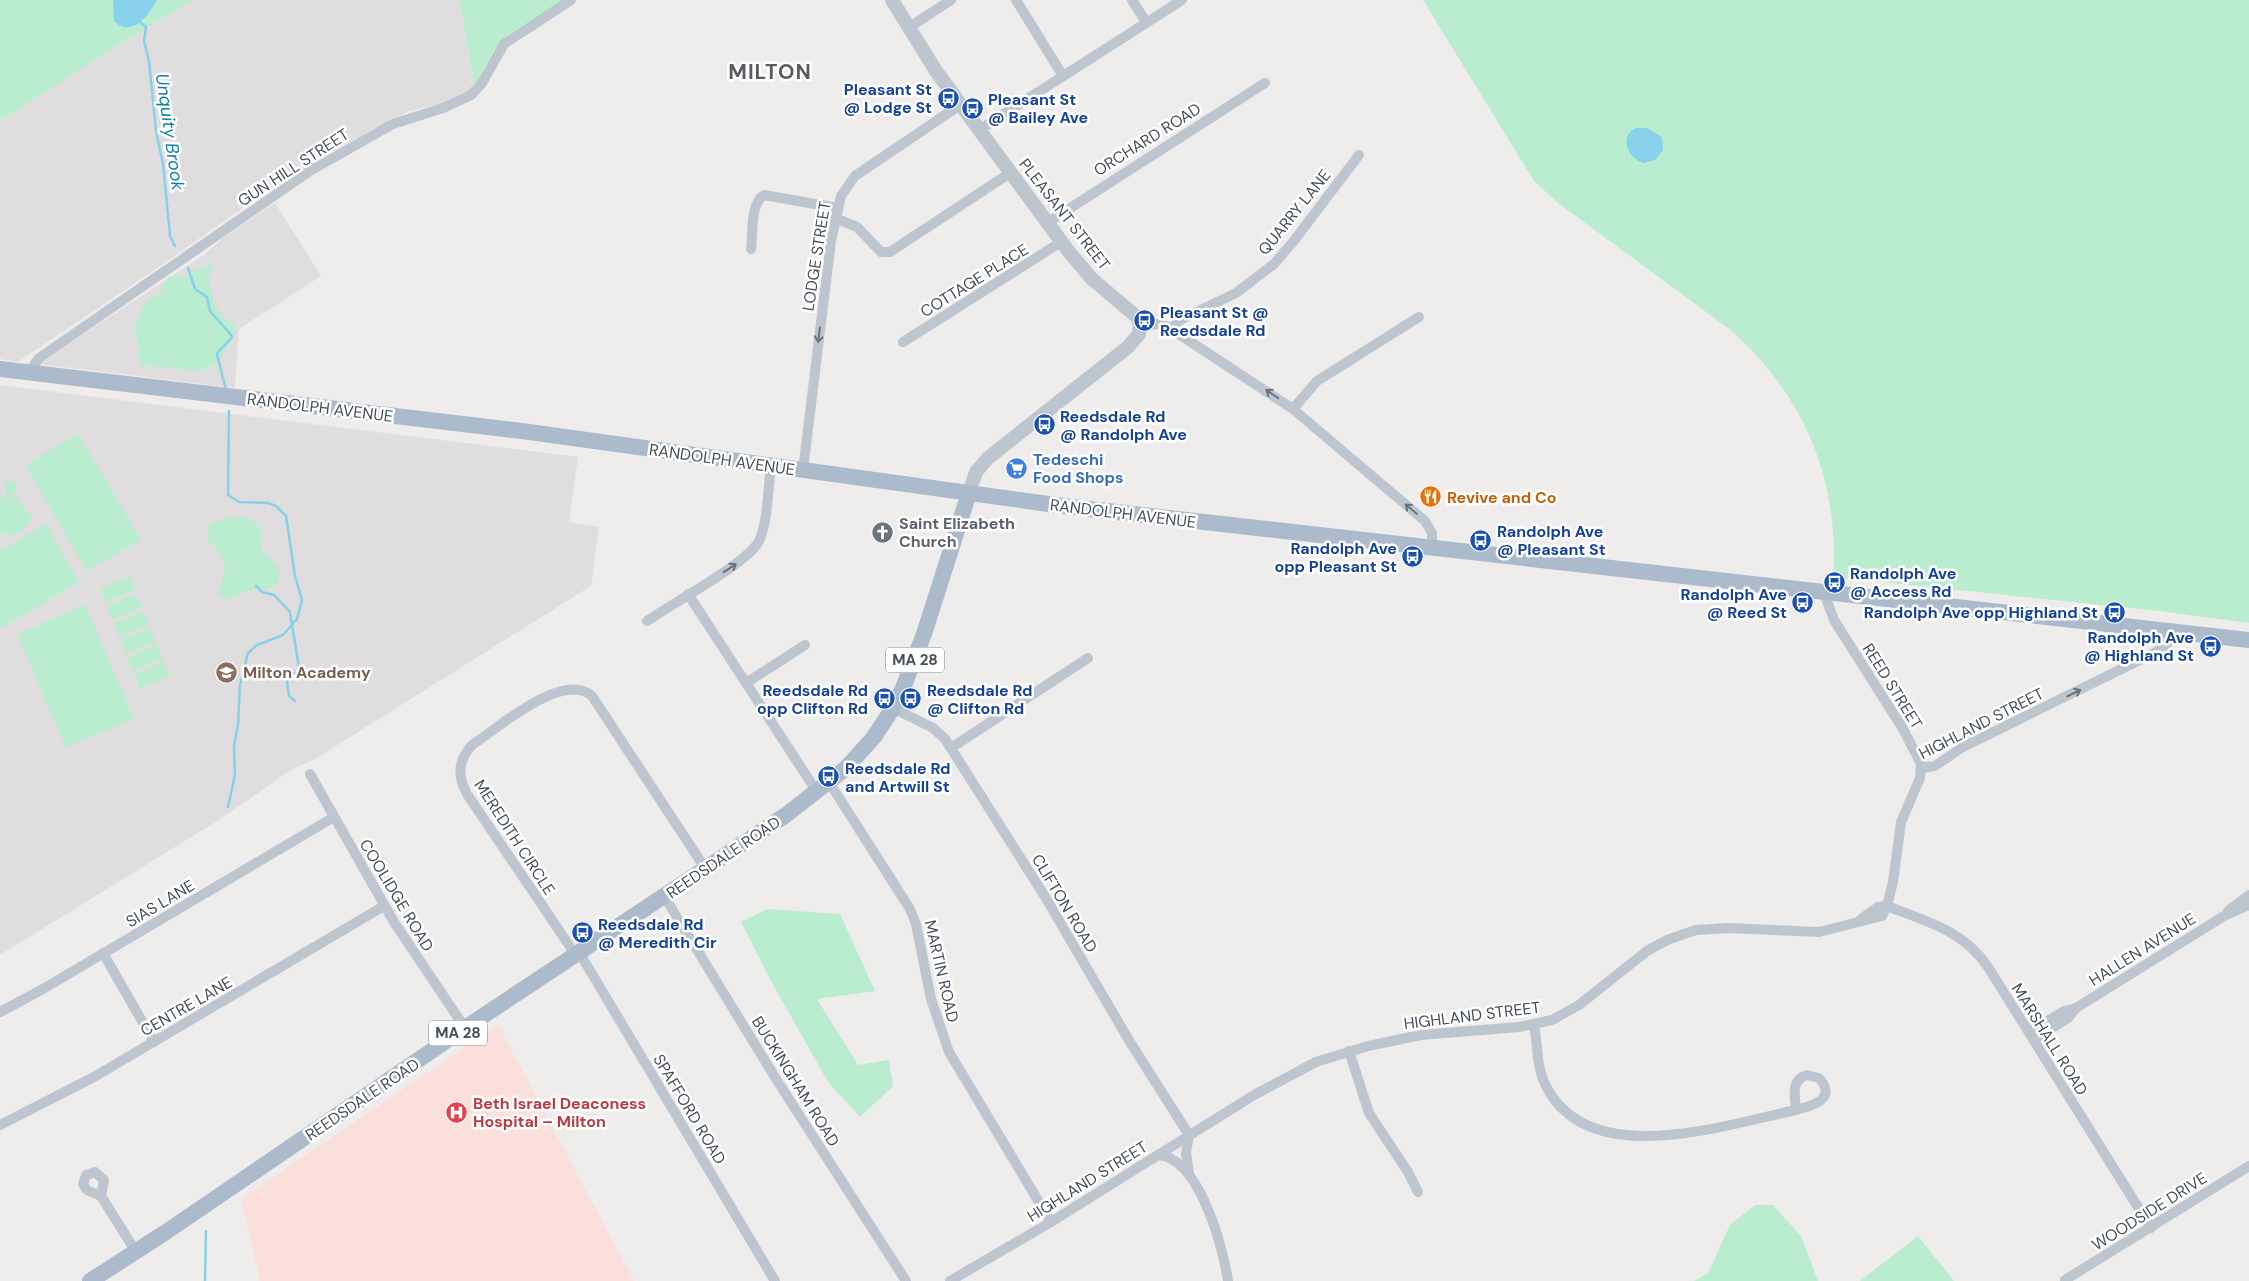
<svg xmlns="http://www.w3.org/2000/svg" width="2249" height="1281" font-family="'DM Sans',sans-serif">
<rect width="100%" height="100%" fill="#efecec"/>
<g fill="#e0ddde">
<polygon points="193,0 459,0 475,85 467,92 450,101 409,111 346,144 265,192 169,260 18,362 0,359 0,121 104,54"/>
<polygon points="275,203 321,276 239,329 235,388 38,364 201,257 225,236"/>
<polygon points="0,385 578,457 569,522 599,527 591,586 315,759 291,770 222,818 0,955"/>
</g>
<polygon fill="#fadfdb" points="498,1025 634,1281 260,1281 241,1199"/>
<g fill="#baedd0">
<polygon points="0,0 193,0 104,54 0,121"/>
<polygon points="459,0 563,0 505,37 494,50 475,85"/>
<path d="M1423,0h826v623l-90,-12 -325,-34c4,-101 -30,-183 -106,-249l-170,-125 -24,-22z"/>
<path d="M206,265h5l3,4 -6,8 6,27 11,15 9,4c2,13 -3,15 -9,26 -1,2 -1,5 -2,7 -4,8 -17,13 -25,15l-58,-6v-15l-6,-22c3,-12 13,-31 26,-34l8,-17 17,-1z"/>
<polygon points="78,433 141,540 87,571 25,465"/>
<path d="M5,480l12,3 -3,13 18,21c-5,14 -18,21 -32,16v-33l6,-5z"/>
<path d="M238,517l13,2 9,8 2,23c7,9 20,16 17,29 -3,14 -25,8 -35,12 -4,2 -8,7 -13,8 -4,0 -7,-2 -11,-4 -2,-14 9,-24 2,-39 -3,-7 -11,-11 -15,-18v-7l4,-8 15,-5z"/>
<polygon points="45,524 79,582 0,629 0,551"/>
<polygon points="130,576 135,590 106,602 100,589"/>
<polygon points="136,594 142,607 112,620 107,606"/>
<polygon points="85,605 134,719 66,748 17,634"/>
<polygon points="143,611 149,625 119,637 114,623"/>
<polygon points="150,628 156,642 126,654 121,640"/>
<polygon points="157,645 163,659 133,671 128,657"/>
<polygon points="164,662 170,676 140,688 134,674"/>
<polygon points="767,909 840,914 875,991 817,999 858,1065 889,1060 893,1086 860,1117 828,1082 771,981 741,922"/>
<polygon points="1755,1205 1773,1205 1801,1236 1818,1281 1694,1281 1708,1273 1730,1225"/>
<polygon points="1918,1236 1954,1281 1860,1281"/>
</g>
<g fill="#87d2ea">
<path d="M113,0h44c-7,14 -26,39 -43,21z"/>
<path d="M1636,128h11l15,9 1,13 -8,10 -11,3c-16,-4 -26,-27 -8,-35z"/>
</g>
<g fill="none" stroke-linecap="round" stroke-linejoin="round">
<g stroke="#87d2ea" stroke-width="2.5">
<polyline points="140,22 146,27 144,41 149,61 156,131 163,164 170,236 175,246"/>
<path d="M188,268l7,21 12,8 3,14 22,25c-3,8 -11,10 -15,18l9,36"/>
<polyline points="256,586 262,592 274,595 290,612 299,668 298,672 291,674 287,682 289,696 295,701"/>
<polyline points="228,807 235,775 234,745 238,725 240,685 248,653 257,645 283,635 297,619 302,600 295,576 286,516 276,506 268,503 239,502 228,495 229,411"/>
<polyline points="205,1281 206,1231"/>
</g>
<g stroke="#bdc6cf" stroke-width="10">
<polyline points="1016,0 1063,76"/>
<polyline points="1132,0 1146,22"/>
<polyline points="908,28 951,0"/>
<polyline points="979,130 1182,0"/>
<polyline points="835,218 857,227 881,252 890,252 1010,173"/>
<polyline points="1047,223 1265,83"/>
<path d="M751,249c2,-14 -1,-46 13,-54l74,13"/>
<polyline points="1140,325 1158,324 1168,327 1293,409 1425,521 1432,533 1432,549"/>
<polyline points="1171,329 1180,320 1236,293 1274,264 1293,242 1359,155"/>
<polyline points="903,342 1061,242"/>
<polyline points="33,373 34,365 39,358 310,171 393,124 443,108 471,95 482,83 504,44 571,0"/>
<polyline points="1293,409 1317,381 1419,317"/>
<polyline points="803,470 831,241 841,196 855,176 960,105"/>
<polyline points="688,594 817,792"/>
<path d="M647,621c23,-16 102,-59 112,-80 9,-19 9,-53 12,-75"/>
<polyline points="746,683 805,645"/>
<polyline points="893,708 933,728 945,739 1044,895 1130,1042 1189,1135 1186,1153 1189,1173"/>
<polyline points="951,748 1088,658"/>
<polyline points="1922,768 1935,766 1961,748 2156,652 2169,642 2172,631"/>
<polyline points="310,774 394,922 465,1028"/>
<polyline points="829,782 910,909 916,924 931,999 949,1052 1051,1222"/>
<polyline points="664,896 778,1082 906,1281"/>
<polyline points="2228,911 2249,895"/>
<path d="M1861,919l17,-12 9,-1c39,15 77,25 101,61l163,261"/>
<polyline points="579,952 775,1281"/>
<polyline points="103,953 154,1042"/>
<path d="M575,954l-108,-160c-10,-19 -9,-33 5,-49 26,-17 91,-75 120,-49l113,172"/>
<polyline points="0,1012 43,989 334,817"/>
<path d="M1534,1025c4,20 2,40 11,59 42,88 179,41 251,26 16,-4 42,-11 23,-32l-12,-3c-17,5 -12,21 -11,35"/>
<polyline points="2029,1032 2064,1011 2076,1008 2224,916 2249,905"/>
<polyline points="2033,1040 2068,1018 2076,1008"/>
<polyline points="1349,1051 1369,1113 1408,1172 1418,1192"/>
<polyline points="0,1125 94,1077 384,906"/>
<path d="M1158,1155c41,2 65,92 70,126"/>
<polygon points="95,1172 104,1180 101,1196 87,1190 83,1184 86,1175"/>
<polyline points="101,1196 136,1252"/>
<polyline points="2065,1280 2249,1166"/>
<polyline points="950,1281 1051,1222 1254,1095 1316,1062 1368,1046 1421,1035 1519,1027 1552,1020 1579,1005 1647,951 1667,940 1696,930 1728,928 1819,932 1882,916 1887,906 1893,882 1901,822 1920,778 1921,764 1903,729 1834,620 1824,593"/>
</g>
<polyline stroke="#bdc6cf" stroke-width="14" points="892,0 936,71 1069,252 1092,279 1137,317 1140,325 1139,334 1128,347 988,458 976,472 969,493"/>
<g stroke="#acbbcc" stroke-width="16">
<polyline points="0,369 522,431 1063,506 2249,640"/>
<polyline points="90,1281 166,1232 465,1028 786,815 846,768 874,737 893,708 903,688 924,634 969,493"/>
</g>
</g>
<defs><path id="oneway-shaft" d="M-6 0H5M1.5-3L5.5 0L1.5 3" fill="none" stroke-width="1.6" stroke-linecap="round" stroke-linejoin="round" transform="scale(1.25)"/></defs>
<g stroke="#69737c">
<use href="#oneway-shaft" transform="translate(819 335) rotate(97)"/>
<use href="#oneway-shaft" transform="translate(1272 394) rotate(-145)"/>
<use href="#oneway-shaft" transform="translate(1411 509) rotate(-140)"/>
<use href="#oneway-shaft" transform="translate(730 568) rotate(-33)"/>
<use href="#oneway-shaft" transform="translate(2074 693) rotate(-26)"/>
</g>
<defs>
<symbol id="bus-disc" viewBox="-11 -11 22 22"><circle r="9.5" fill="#1a4fb4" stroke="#fff"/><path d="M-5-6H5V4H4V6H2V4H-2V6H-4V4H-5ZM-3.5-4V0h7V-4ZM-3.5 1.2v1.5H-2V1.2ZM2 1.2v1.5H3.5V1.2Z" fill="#fff"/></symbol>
<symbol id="supermarket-disc" viewBox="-11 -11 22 22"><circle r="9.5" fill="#3f7fe0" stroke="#fff"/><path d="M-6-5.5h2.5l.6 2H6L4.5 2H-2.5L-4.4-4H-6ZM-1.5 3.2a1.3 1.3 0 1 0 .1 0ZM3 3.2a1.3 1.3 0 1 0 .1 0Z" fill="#fff"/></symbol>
<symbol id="restaurant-disc" viewBox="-11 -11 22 22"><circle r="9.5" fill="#e8710a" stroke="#fff"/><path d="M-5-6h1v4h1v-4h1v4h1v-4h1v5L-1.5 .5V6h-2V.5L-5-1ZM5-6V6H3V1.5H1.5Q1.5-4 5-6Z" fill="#fff"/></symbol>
<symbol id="church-disc" viewBox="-11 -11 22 22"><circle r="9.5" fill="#6b7280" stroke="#fff"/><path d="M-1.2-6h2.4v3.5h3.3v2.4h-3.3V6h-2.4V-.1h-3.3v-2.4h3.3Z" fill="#fff"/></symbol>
<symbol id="school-disc" viewBox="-11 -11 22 22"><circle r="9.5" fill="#8d6e63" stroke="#fff"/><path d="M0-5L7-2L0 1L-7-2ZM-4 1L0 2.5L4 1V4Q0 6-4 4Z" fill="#fff"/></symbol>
<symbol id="hospital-disc" viewBox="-11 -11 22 22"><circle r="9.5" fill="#e0444e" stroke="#fff"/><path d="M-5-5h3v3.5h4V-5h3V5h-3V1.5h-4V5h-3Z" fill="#fff"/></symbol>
</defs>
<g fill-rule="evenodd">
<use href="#bus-disc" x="936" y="86" width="25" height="25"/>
<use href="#bus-disc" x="960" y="96" width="25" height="25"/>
<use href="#bus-disc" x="1132" y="308" width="25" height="25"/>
<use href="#bus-disc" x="1032" y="412" width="25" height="25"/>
<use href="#supermarket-disc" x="1004" y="456" width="25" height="25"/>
<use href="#restaurant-disc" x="1418" y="484" width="25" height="25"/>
<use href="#church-disc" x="870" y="520" width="25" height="25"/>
<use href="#bus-disc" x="1468" y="528" width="25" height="25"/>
<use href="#bus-disc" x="1400" y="544" width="25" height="25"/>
<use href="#bus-disc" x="1822" y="570" width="25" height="25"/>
<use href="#bus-disc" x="1790" y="590" width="25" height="25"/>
<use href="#bus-disc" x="2102" y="600" width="25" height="25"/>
<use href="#bus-disc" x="2198" y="634" width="25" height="25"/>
<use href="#school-disc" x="214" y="660" width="25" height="25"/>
<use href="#bus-disc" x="872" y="686" width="25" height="25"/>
<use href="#bus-disc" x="898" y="686" width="25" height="25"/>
<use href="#bus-disc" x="816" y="764" width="25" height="25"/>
<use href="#bus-disc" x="570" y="920" width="25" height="25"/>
<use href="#hospital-disc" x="444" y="1100" width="25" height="25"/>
</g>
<g text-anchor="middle" stroke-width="5" stroke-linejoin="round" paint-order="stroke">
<g fill="#fff" stroke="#7d848b" stroke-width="1">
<rect x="886" y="647.5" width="58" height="25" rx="4"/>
<rect x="429" y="1020.5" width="58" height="25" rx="4"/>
</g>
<g font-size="15" font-weight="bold" fill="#454f59">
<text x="915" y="665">MA 28</text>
<text x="458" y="1038">MA 28</text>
</g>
<g font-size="16" font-weight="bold" fill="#164399" stroke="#fff" text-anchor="start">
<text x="932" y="95" text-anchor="end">Pleasant St<tspan x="932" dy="18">@ Lodge St</tspan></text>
<text x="988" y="105">Pleasant St<tspan x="988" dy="18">@ Bailey Ave</tspan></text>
<text x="1160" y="318">Pleasant St @<tspan x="1160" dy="18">Reedsdale Rd</tspan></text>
<text x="1060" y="422">Reedsdale Rd<tspan x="1060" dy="18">@ Randolph Ave</tspan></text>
<text x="1497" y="537">Randolph Ave<tspan x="1497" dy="18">@ Pleasant St</tspan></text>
<text x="1397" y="554" text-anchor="end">Randolph Ave<tspan x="1397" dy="18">opp Pleasant St</tspan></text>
<text x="1850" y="579">Randolph Ave<tspan x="1850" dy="18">@ Access Rd</tspan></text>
<text x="1787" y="600" text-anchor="end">Randolph Ave<tspan x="1787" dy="18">@ Reed St</tspan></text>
<text x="2098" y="618" text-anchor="end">Randolph Ave opp Highland St</text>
<text x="2194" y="643" text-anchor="end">Randolph Ave<tspan x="2194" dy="18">@ Highland St</tspan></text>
<text x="868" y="696" text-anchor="end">Reedsdale Rd<tspan x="868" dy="18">opp Clifton Rd</tspan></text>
<text x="927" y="696">Reedsdale Rd<tspan x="927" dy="18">@ Clifton Rd</tspan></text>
<text x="845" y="774">Reedsdale Rd<tspan x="845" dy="18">and Artwill St</tspan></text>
<text x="598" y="930">Reedsdale Rd<tspan x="598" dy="18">@ Meredith Cir</tspan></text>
</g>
<g font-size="16" fill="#454f59" stroke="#fff">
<text transform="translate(1147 139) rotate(-32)" y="6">ORCHARD ROAD</text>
<text transform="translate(293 167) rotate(-33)" y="6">GUN HILL STREET</text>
<text transform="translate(1294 212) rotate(-51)" y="6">QUARRY LANE</text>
<text transform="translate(1065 214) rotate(52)" y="6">PLEASANT STREET</text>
<text transform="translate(816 256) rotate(-81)" y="6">LODGE STREET</text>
<text transform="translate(974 280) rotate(-32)" y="6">COTTAGE PLACE</text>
<text transform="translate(320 407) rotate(7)" y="6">RANDOLPH AVENUE</text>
<text transform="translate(722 459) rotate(8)" y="6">RANDOLPH AVENUE</text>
<text transform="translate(1123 513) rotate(7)" y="6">RANDOLPH AVENUE</text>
<text transform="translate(1893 686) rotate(58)" y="6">REED STREET</text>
<text transform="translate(1981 723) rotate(-27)" y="6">HIGHLAND STREET</text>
<text transform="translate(515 837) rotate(57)" y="6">MEREDITH CIRCLE</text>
<text transform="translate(723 857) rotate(-34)" y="6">REEDSDALE ROAD</text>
<text transform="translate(397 895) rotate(59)" y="6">COOLIDGE ROAD</text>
<text transform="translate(160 903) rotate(-31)" y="6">SIAS LANE</text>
<text transform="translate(1065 903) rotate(59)" y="6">CLIFTON ROAD</text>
<text transform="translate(2142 949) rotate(-32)" y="6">HALLEN AVENUE</text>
<text transform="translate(942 971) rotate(77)" y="6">MARTIN ROAD</text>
<text transform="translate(186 1006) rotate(-30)" y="6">CENTRE LANE</text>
<text transform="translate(1472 1015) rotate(-7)" y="6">HIGHLAND STREET</text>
<text transform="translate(2050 1039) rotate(58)" y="6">MARSHALL ROAD</text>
<text transform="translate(796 1081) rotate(58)" y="6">BUCKINGHAM ROAD</text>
<text transform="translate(362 1099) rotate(-34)" y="6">REEDSDALE ROAD</text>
<text transform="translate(690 1109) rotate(59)" y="6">SPAFFORD ROAD</text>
<text transform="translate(1087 1181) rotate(-32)" y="6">HIGHLAND STREET</text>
<text transform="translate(2149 1211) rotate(-32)" y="6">WOODSIDE DRIVE</text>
</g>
<g font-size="16" font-weight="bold" fill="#366cbe" stroke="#fff" text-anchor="start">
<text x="1033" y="465">Tedeschi<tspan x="1033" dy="18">Food Shops</tspan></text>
</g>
<g font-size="16" font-weight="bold" fill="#c56008" stroke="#fff" text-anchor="start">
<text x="1447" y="503">Revive and Co</text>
</g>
<g font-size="16" font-weight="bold" fill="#5b616d" stroke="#fff" text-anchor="start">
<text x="899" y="529">Saint Elizabeth<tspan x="899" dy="18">Church</tspan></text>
</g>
<g font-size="16" font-weight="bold" fill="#785e54" stroke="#fff" text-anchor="start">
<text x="243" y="678">Milton Academy</text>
</g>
<g font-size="16" font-weight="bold" fill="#be3a42" stroke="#fff" text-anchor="start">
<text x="473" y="1109">Beth Israel Deaconess<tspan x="473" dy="18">Hospital – Milton</tspan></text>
</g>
<g font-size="18" font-style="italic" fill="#0d7fa4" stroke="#fff">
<text transform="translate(170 132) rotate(82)" y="6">Unquity Brook</text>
</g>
<g font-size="21" font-weight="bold" letter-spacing="1" fill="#595c61" stroke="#fff">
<text x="770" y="79">MILTON</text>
</g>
</g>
</svg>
